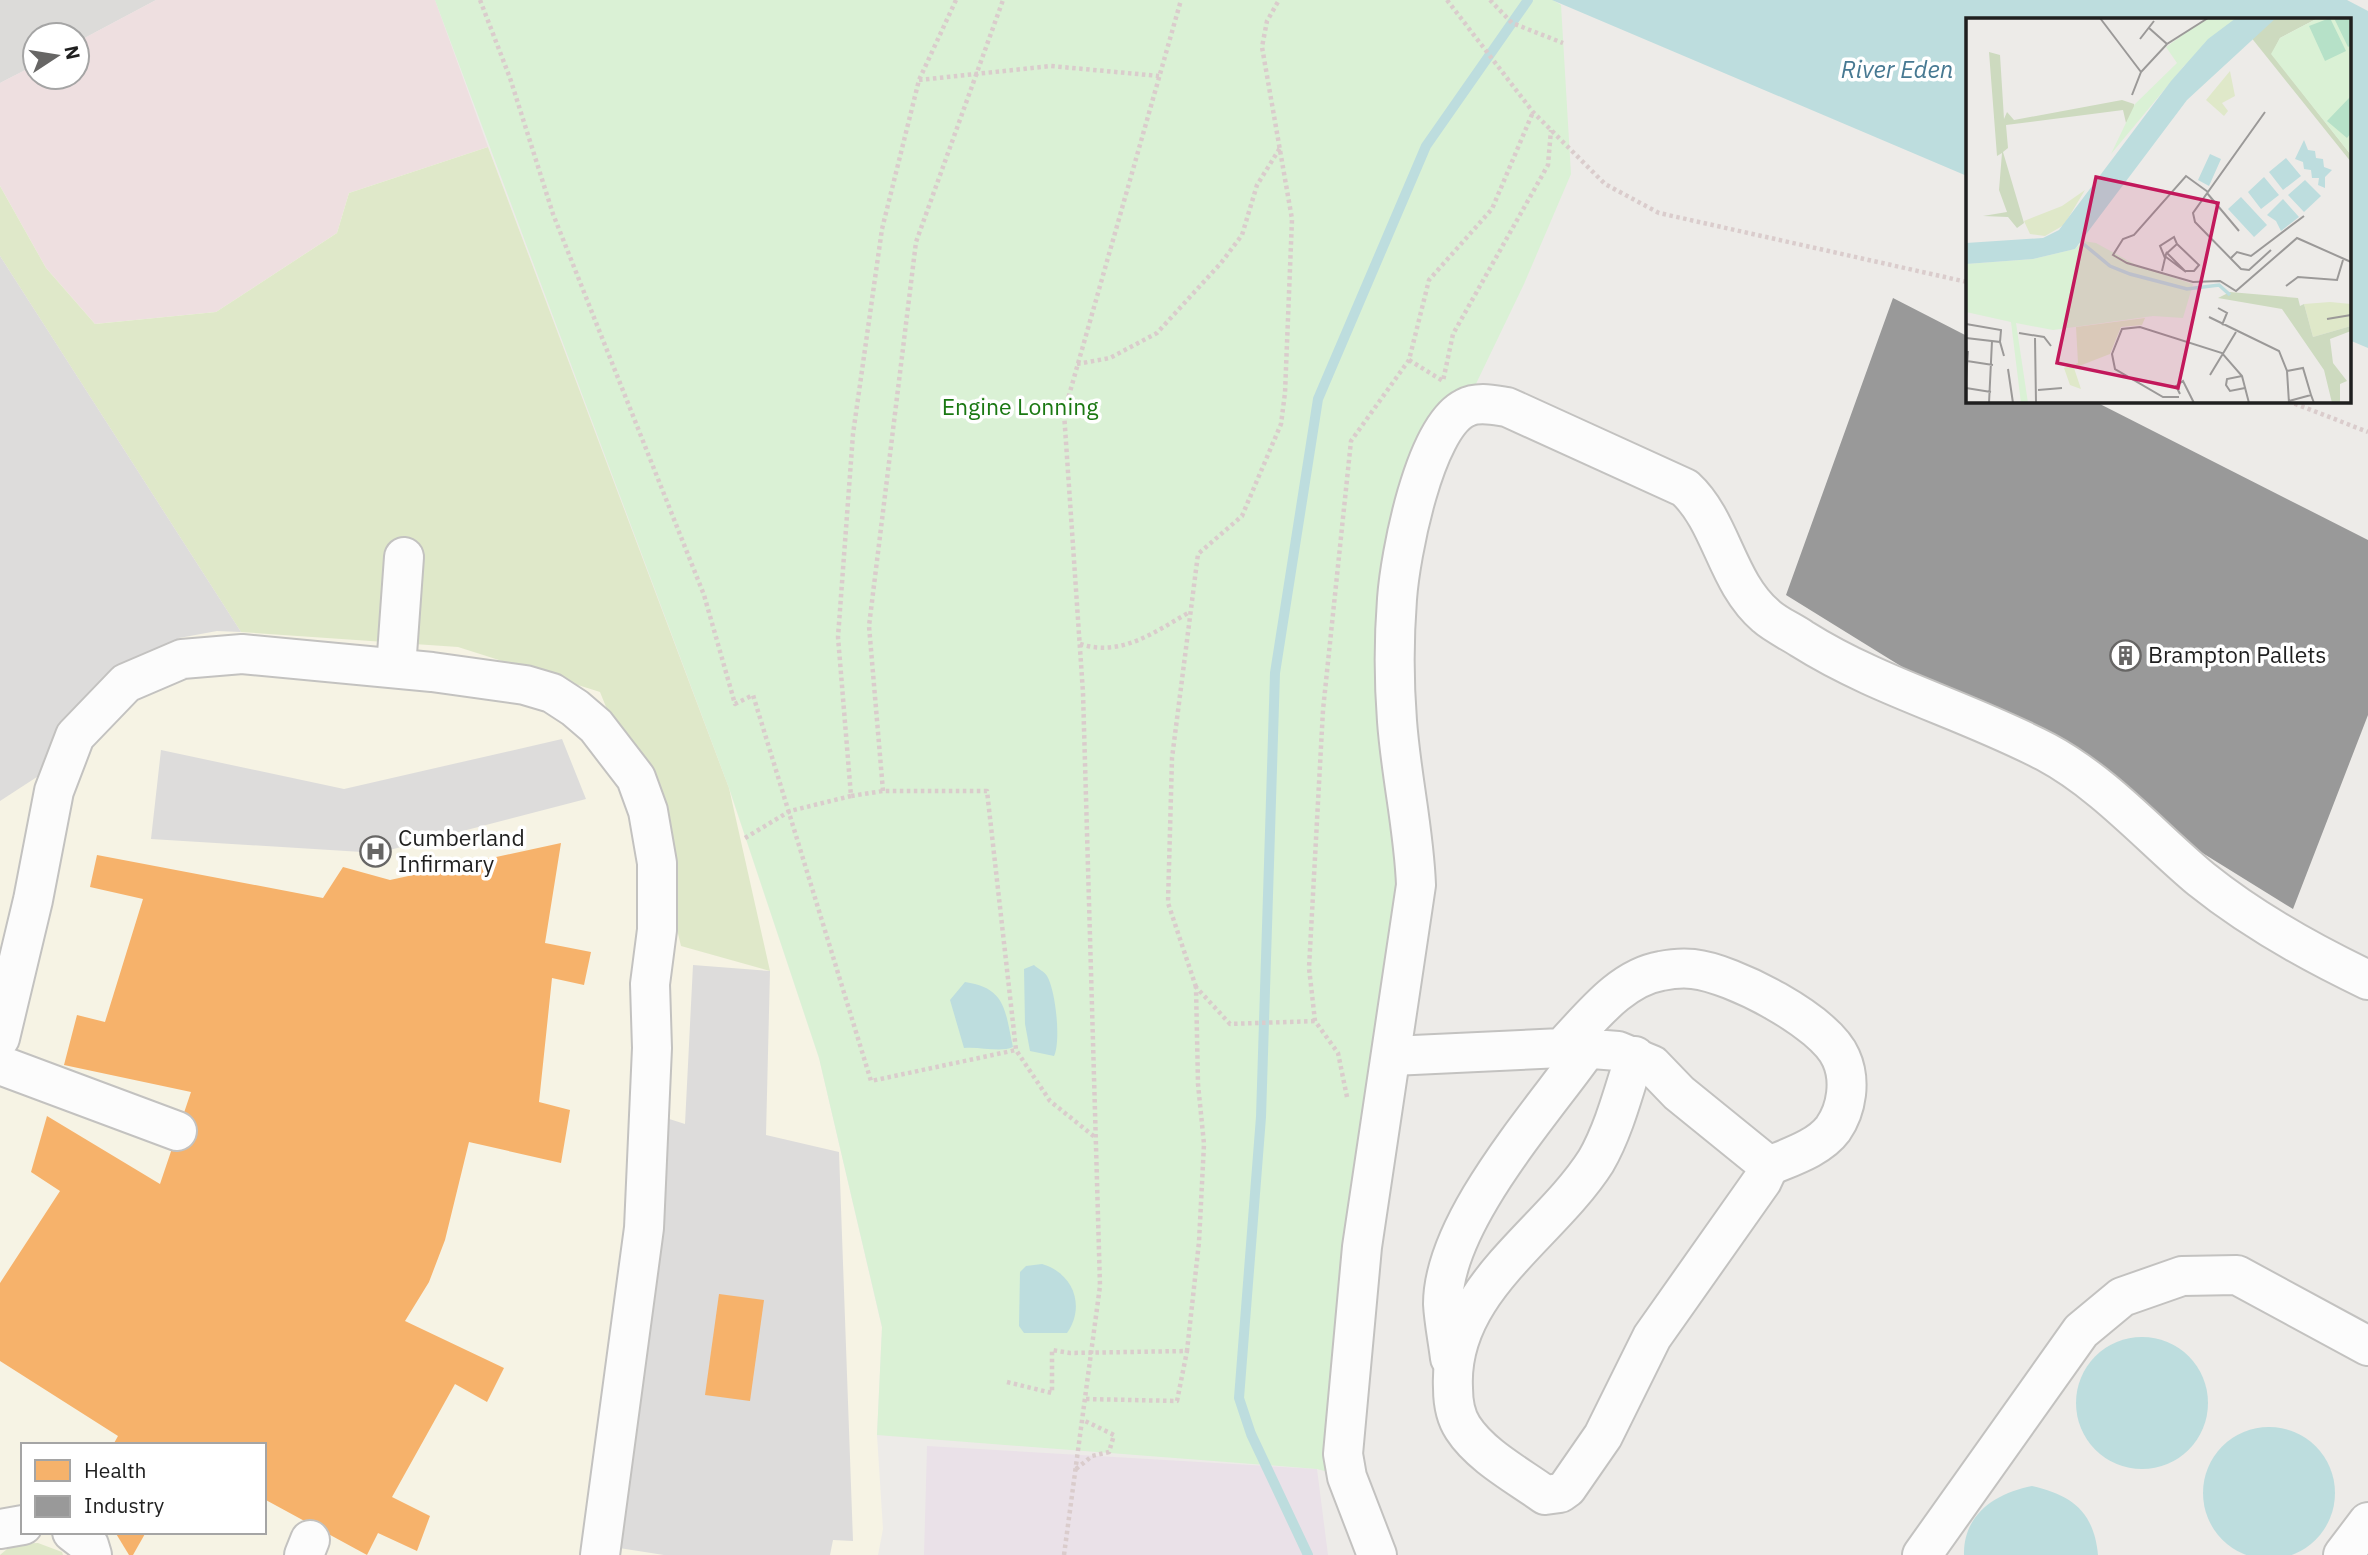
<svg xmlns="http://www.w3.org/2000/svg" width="2368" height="1555" font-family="'IBM Plex Sans',sans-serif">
<rect width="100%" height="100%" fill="#edebe8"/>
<polygon fill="#dcdbd9" points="0,0 156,0 77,42 77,35 35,35 35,65 0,83"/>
<polygon fill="#eedfe0" points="156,0 435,0 488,147 349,193 337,233 216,312 95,324 46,268 0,186 0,83 35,65 35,77 77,77 77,42"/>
<polygon fill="#eae1e8" points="927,1446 1317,1469 1328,1555 924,1555"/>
<path fill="#f6f3e4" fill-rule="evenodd" d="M488,147l241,641 90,270 63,270 -5,107 6,94 -5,26h-878v-1369l46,82 49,56 121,-12 121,-79 12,-40zM23,1445h241v87h-241z"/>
<g fill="#dfe8c9">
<polygon points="488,147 729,788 770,971 681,946 648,811 600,692 458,647 241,632 0,256 0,186 46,268 95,324 216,312 337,233 349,193"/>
<polygon points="38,1543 62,1552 63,1555 0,1555 13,1544"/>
</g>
<polygon fill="#daf1d5" points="435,0 1553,0 1561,5 1571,174 1524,284 1409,523 1415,843 1347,1477 1317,1469 877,1435 882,1327 819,1058 729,788"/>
<g fill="#dddcdb">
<polygon points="0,256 241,632 217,631 179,638 126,668 87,695 63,723 43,773 0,801"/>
<polygon points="562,739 586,799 378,853 151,839 161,750 344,789"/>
<polygon points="693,965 770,971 766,1135 839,1152 853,1541 833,1540 830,1555 664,1555 619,1548 663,1117 685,1124"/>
</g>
<g fill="#bdddde">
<polygon points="1552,0 2347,0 2368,11 2368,348 2349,340 2349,19 1967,19 1967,176"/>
<path d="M1034,965c3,3 11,7 13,11 9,15 14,66 7,80l-24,-5 -5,-27 -1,-55z"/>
<path d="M965,982c42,6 40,30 48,65 -13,6 -34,-1 -49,1l-14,-48z"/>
<path d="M1042,1264c31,9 44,42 25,69h-43l-5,-7 1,-54 6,-6z"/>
<circle cx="2142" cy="1403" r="66"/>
<circle cx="2269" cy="1493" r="66"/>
<path d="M2032,1486c40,9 62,26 66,69h-134c-1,-41 32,-62 68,-69z"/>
</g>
<g fill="#f6b26b">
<polygon points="561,843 545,943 591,952 584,985 552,978 539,1102 570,1110 561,1163 469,1142 445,1240 429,1282 405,1321 504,1368 487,1402 455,1384 392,1497 430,1516 417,1551 378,1533 367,1555 264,1499 264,1445 113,1445 118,1436 0,1361 0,1283 60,1191 31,1172 47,1116 160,1184 191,1092 64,1065 77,1015 105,1022 143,899 90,887 97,855 323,898 343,867 390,880"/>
<polygon points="719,1294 764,1300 750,1401 705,1395"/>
<polygon points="115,1532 146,1532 133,1555 129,1555"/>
</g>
<polygon fill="#999" points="1893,298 1967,336 1967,401 2094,401 2368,540 2368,715 2293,909 1786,595"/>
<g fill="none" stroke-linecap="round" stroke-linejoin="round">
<polyline stroke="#bdddde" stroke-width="10" points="1308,1555 1251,1434 1239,1398 1261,1117 1275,673 1318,399 1426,146 1528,0"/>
<defs>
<g id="minor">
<polyline points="396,668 404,557"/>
<polyline points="0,1038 33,900 54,791 75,736 126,683 182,659 242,654 432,672 525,685 552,693 575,708 596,726 636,778 648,811 657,863 657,930 650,984 652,1048 644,1228 600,1555"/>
<path d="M1392,1056l170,-8 5,-1 51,4 34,14 27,28 90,73c21,-9 50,-18 64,-37 14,-20 18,-49 8,-71 -16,-37 -109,-85 -148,-89 -9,-1 -22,0 -32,2 -41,7 -71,48 -99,77"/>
<path d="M1635,1056c-11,34 -21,74 -39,105 -47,74 -148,129 -143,227 0,15 2,28 10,40 18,28 56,48 82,67l15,-2 7,-5 36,-52 49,-99 110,-156 7,-15"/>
<polyline points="0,1065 177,1131"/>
<path d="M1450,1358c-2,-17 -6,-36 -7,-54 0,-82 98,-190 144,-255"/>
<polyline points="0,1529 23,1525"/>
<polyline points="72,1532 89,1545 92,1555"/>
<polyline points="304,1555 310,1540"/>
<path d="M1377,1555l-30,-78 -4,-23 19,-207 54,-362c-2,-55 -15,-109 -19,-164 -3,-39 -3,-83 0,-122 3,-43 27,-171 68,-191 13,-7 29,-3 42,-1l178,81c37,34 41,94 81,128 10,9 24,15 36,23 76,48 164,71 244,113 58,31 105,85 155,127 51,41 108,73 167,101"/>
<polyline points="1922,1555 2081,1331 2122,1297 2182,1276 2237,1275 2368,1346"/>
<polyline points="2343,1555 2368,1522"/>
</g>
</defs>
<use href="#minor" stroke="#c3c2c0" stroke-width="42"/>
<g stroke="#dacccc" stroke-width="4.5" stroke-dasharray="3.5 3.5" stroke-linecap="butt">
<polyline points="480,0 510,78 553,214 704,595 735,704 753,695 871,1081 1016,1050"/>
<polyline points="956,0 919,80 882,229 853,434 838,637 851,796 883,791 987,791 1016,1050 1050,1101 1096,1138"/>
<polyline points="1447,0 1533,112 1605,184 1659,213 1967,282"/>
<polyline points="1490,0 1512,23 1563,43"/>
<polyline points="919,80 1051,66 1159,76"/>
<polyline points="1409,360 1443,381 1453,334 1548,165 1551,130"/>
<polyline points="1077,364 1110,358 1157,333 1221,263 1242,235 1257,185 1280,148"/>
<polyline points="2288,401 2368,432"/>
<path d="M1080,644c41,13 73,-11 108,-31"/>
<polyline points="883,791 869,626 916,242 1003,0"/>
<polyline points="745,838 790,811 851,796"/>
<polyline points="1196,987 1168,903 1172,758 1198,554 1242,516 1281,424 1285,393 1292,219 1262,47 1267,21 1279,0"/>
<polyline points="1347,1097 1338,1053 1315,1021 1309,968 1323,710 1351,441 1409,360 1429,280 1492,209 1533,112"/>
<polyline points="1007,1382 1052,1393 1052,1350 1070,1353 1187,1351 1199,1242 1204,1144 1198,1084 1196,987 1230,1024 1315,1021"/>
<polyline points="1086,1399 1177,1401 1187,1351"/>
<polyline points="1076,1469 1092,1456 1109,1452 1114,1435 1083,1420"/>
<polyline points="1064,1555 1100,1286 1083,693 1064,413 1181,0"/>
</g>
<use href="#minor" stroke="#fcfcfc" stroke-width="38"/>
</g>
<defs>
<symbol id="building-ring" viewBox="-11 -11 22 22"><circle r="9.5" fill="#fff" stroke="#676665" stroke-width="1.5"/><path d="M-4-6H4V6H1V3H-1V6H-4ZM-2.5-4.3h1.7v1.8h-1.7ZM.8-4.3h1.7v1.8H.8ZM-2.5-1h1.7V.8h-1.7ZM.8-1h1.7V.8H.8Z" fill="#676665"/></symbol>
<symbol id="hospital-ring" viewBox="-11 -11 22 22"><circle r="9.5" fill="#fff" stroke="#676665" stroke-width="1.5"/><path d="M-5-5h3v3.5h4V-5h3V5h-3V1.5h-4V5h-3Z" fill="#676665"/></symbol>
</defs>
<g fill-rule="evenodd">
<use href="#building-ring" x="2108" y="638" width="35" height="35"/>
<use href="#hospital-ring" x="358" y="834" width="35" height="35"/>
</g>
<g text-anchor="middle" stroke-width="7" stroke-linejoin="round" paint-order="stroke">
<g font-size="23" fill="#1a7812" stroke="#fff">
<text x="1020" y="415">Engine Lonning</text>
</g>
<g font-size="23" fill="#1f1f1f" stroke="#fff" text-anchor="start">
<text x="2148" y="663">Brampton Pallets</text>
<text x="398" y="846">Cumberland<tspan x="398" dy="26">Infirmary</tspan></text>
</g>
<g font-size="24" font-style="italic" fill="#477992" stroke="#fff">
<text x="1897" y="78">River Eden</text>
</g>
</g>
<g transform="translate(1966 18)">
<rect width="385" height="385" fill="#edebe8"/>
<path d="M264,53l5,25 -13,7 6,8 -4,5 -18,-16zM119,172l-21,35 -19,11 -15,-2 -6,-13 38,-15zM364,284l21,2v22l-38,11 -9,-33zM179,300l-3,7 -21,2 -11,27 -36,14 7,21 -11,-4 -6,-17 14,-5 -2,-36z" fill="#dfe8c9"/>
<path d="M310,0h42l-38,20 -8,16 79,101v7l-101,-126zM23,34l11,3 4,64 3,-7 7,8 108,-20 12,4 1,6 -9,13 -3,-13 -117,15 2,23 -5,4 21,71 -7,5 -9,-11 -25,-1 24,-4 -8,-22 3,-37 -5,3zM264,274l68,6 2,8 4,-2 9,33 38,-11v5l-21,8 3,24 14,18 -7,3v19h-8l-8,-33 -42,-61 -64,-11z" fill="#cddabf"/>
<path d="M240,0h32l-54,48 -73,88 24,-50 42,-41 -11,-16zM352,0h33v137l-80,-101 9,-16zM117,223l13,2 40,22 57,19 -10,34 -30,-2 -100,14 -37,-7 12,80h-7l-10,-81 -45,-10v-48l67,-5 42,-10z" fill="#daf1d5"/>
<path d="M364,0l16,33 -21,10 -16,-35zM368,0h17v27l-3,2zM385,78v37l-4,5 -20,-17z" fill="#b6e1c8"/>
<path d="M270,0h40l-89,82 -112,149 -42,10 -67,5v-21l77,-5 16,-8 112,-149 37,-42zM338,122l4,10 7,1 1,7 7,1 1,8 8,3 -7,7v11l-7,-3 1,-7h-7l-1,-8 -7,-1 -1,-7 -8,-3zM244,136l11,5 -12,27 -11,-6zM320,140l15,18 -18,14 -14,-18zM298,159l15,18 -18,14 -13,-17zM339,162l16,16 -17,16 -16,-17zM275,179l26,28 -13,12 -26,-28zM317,181l16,18 -18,14 -5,-10 -9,-6z" fill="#bdddde"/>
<path fill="none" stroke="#bdddde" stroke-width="3.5" d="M115,224l29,24 20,8 57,15 32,-4 11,10"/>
<path fill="none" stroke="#9b9998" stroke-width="2" d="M134,0l41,54M183,10l18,16M174,21l14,-18M166,77l9,-23 26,-28 41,-26M299,94l-72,101 2,9 46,47 8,1 22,-20M242,174l-22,-16 -52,59 -11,4 -10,16 14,8 66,19 27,-1 16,10 61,-53 54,24M241,175l32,38M200,234l19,19h9l5,-6 -22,-21M200,239l20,15M265,240l6,-6 14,4 53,-40M196,253l4,-17 11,-10 -3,-7 -14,9 5,12M320,268l12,-9 39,3 6,-20M252,290l9,5 -5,12M243,299l70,34 8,20 2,32M361,301l24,-4M0,306l35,6 -1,12M53,315l25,4 7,9M0,320l34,4 4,14M69,320l1,65M1,343l26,4M42,351l5,34M321,353l16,-3 8,27M244,357l26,-43M276,358l-15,3 -1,6 4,6 15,-3M0,363l2,-30M0,370l25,4M72,372l24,-2M214,376l-4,-8 7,-5 11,22M213,379h-16l-48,-28 -3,-15 10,-25 18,-2 82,26 20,23 7,27M323,383l22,-6 3,8M23,385l3,-62"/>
<path fill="#c2185b" fill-opacity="0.15" stroke="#c2185b" stroke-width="3.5" d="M130,159l122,26 -40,185 -121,-25z"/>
<rect width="385" height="385" fill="none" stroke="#1f1f1f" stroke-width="3.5"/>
</g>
<rect x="21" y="1443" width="245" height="91" fill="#ffffff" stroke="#a5a5a5" stroke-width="2"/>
<rect x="35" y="1460" width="35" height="21" fill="#f6b26b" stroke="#a5a5a5" stroke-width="2"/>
<text x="84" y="1478" font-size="21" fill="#1f1f1f">Health</text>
<rect x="35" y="1496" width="35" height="21" fill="#999999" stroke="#a5a5a5" stroke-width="2"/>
<text x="84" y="1513" font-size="21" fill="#1f1f1f">Industry</text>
<g transform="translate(56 56) rotate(78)"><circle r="33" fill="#ffffff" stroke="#a5a5a5" stroke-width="2"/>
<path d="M0-5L12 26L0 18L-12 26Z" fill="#676665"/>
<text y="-10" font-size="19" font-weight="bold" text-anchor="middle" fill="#1f1f1f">N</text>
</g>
</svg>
